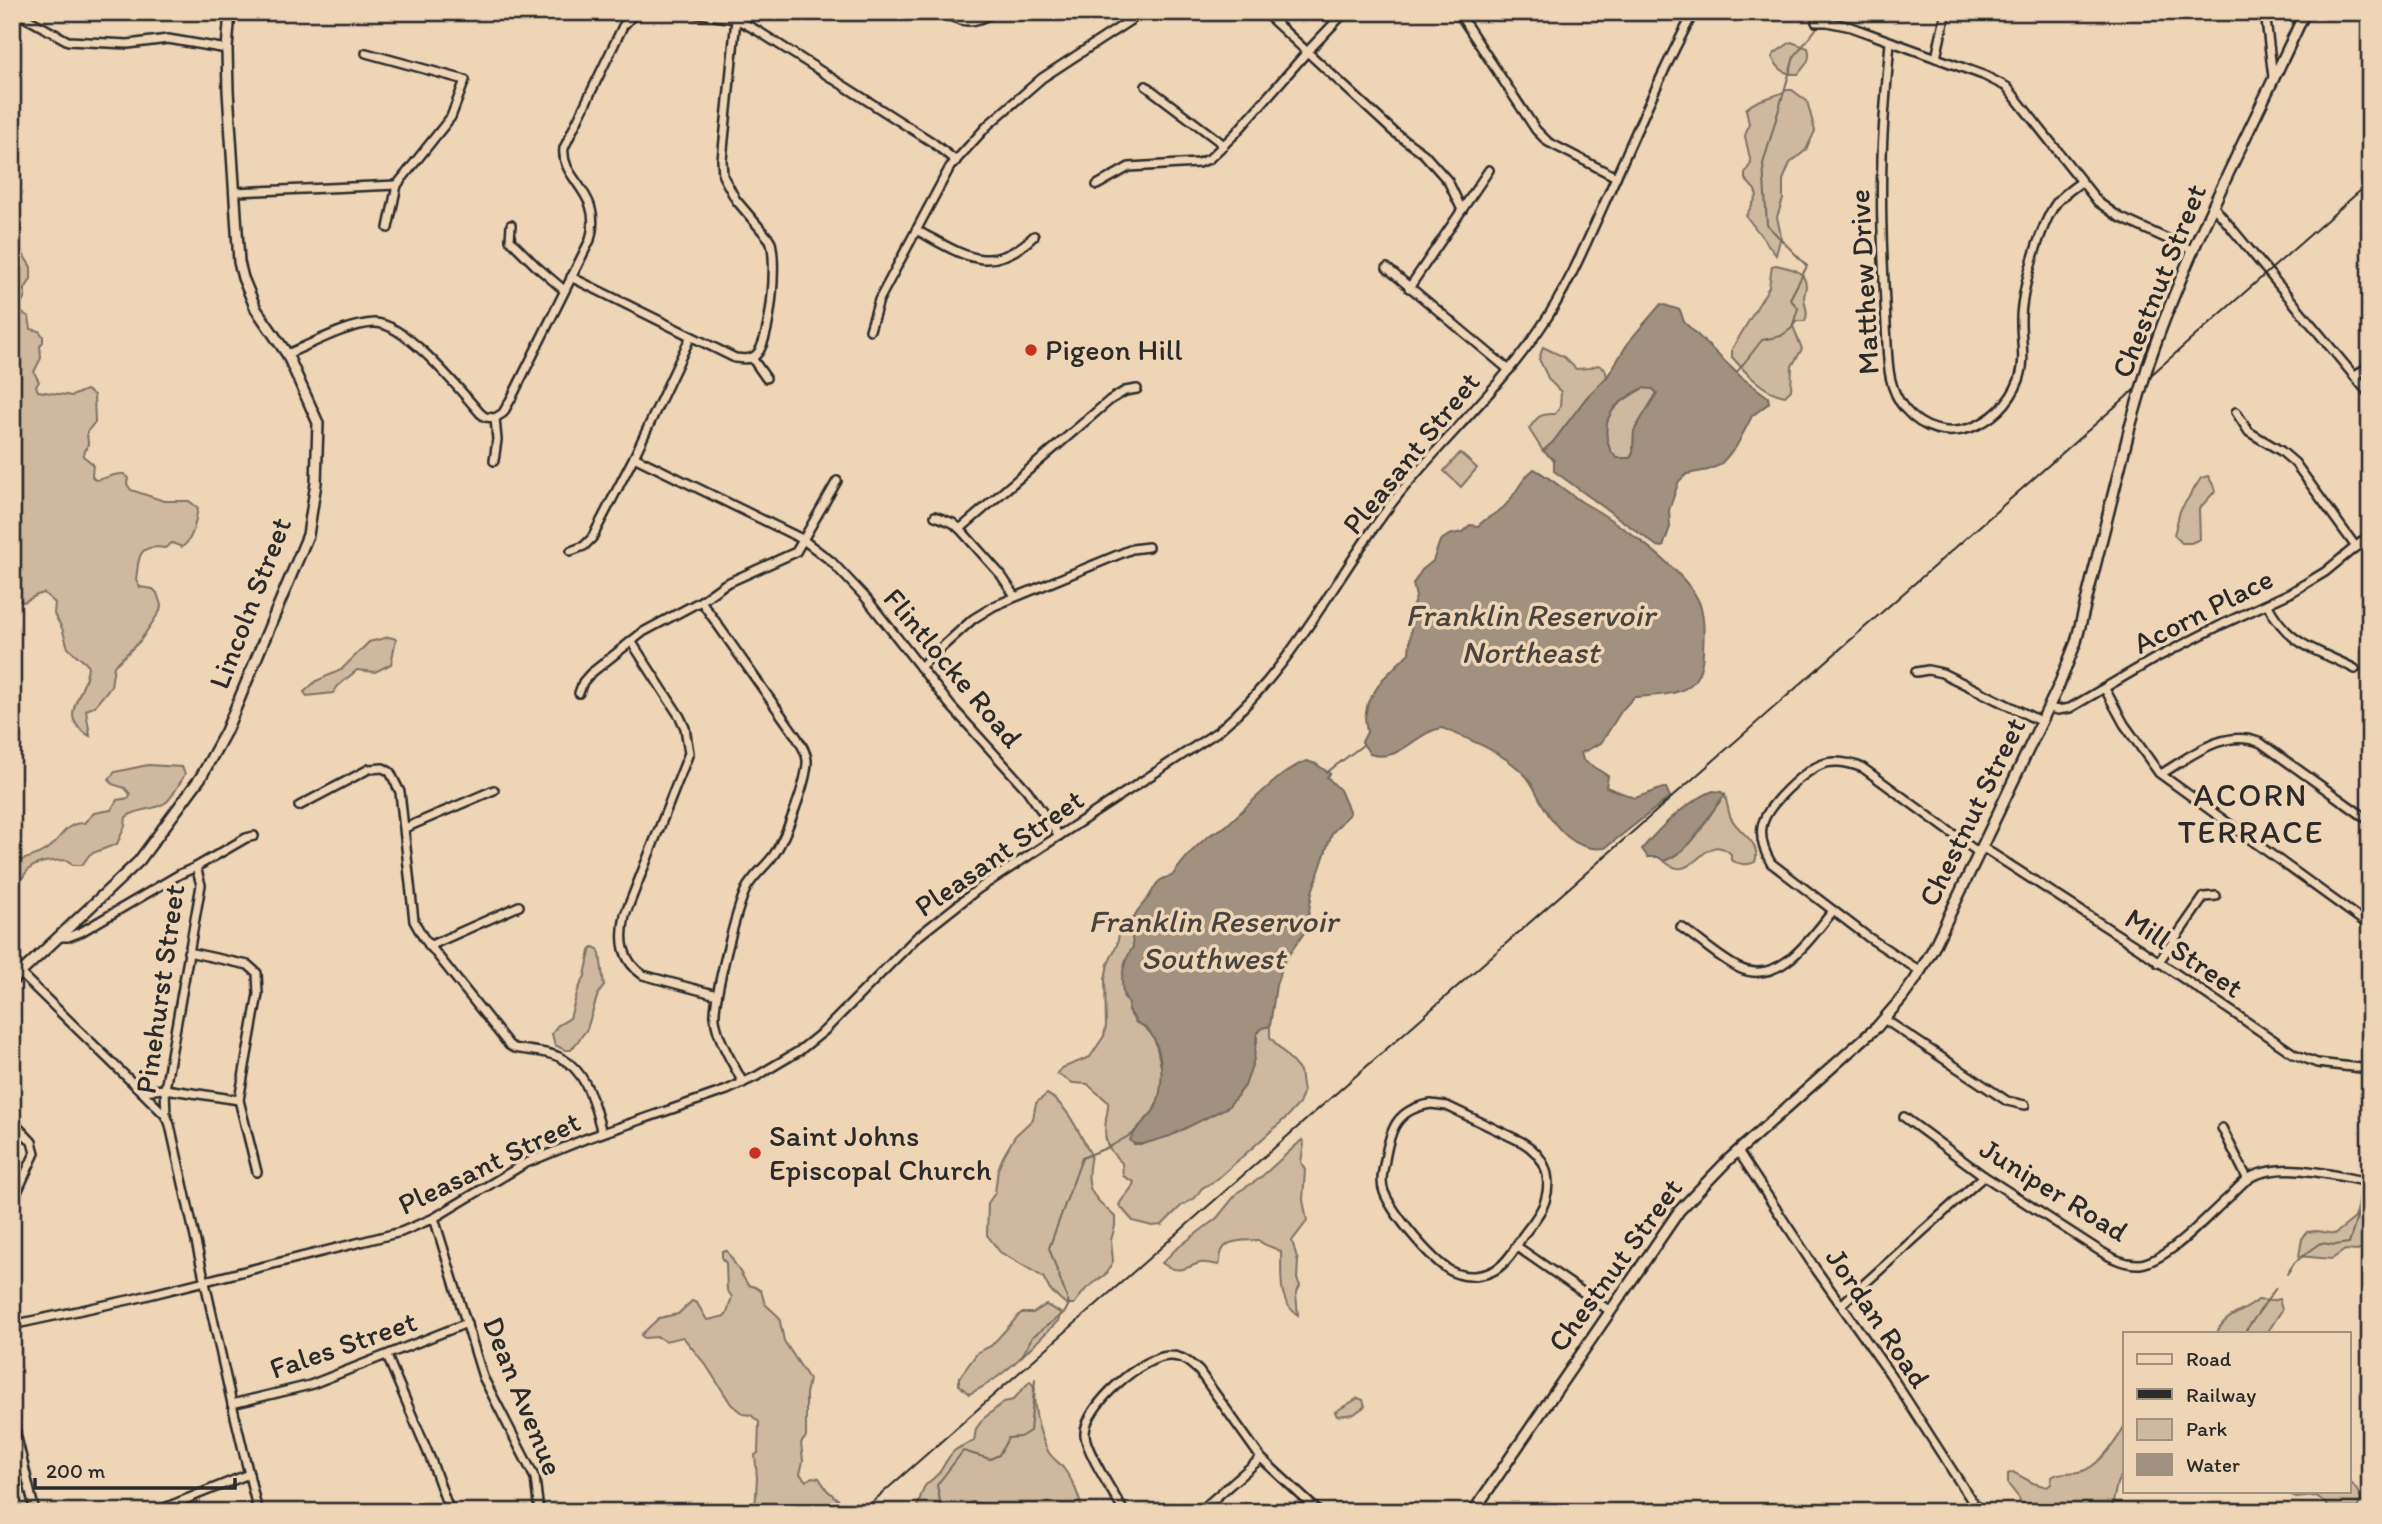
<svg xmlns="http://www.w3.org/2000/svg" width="2382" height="1524" font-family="Itim,sans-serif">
<rect width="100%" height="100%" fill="#edd5b5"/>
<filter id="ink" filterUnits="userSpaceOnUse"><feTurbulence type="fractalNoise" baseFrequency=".0143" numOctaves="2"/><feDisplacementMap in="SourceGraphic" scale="14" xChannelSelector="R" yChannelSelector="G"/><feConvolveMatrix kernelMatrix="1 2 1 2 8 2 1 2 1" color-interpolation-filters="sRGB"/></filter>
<g filter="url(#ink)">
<g fill="#ceb99f" stroke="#7c7265" stroke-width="2">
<path d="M1791,42l17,6c4,11 -3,18 -10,26 -13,1 -20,-5 -26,-17l3,-4z"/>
<path d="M1787,90h5l15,11 8,30 -9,19 -16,13 -7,17v19l-6,18 4,19 -5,19 -30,-39 11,-20 -2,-6 -10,-11v-6l6,-10 -6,-27 4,-12 -3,-15c11,-11 26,-10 41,-19z"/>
<path d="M12,222l6,11 3,18 10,16v12l-6,10v7l-7,14 11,7 2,12 8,2 4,5v6l-3,4 1,12 -7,14 5,10 -3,4 2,5 34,5 14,-6 8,5 1,27 -8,10 1,12 -5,12 10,8 -1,12 3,4c11,-1 18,-7 29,-6l4,4 -1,6 4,6 33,11h25l9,7c-3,14 -4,31 -16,39l-10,-4 -7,5c-28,-4 -26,9 -29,32l4,7 13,2 4,4 4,12 -1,6 -20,30 -26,25 -3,20 -17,21 -8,3 4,26c-37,-21 -2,-41 -2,-71l-20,-17 -6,-20 -8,-14 1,-11 -11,-10 -7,2 -13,7 -12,-3z"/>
<path d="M1776,265c14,4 29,4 30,21 0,4 -2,8 -2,12 1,9 5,14 1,23h-9l-3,5 9,23 -10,17 -1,24 -6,6c-21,-3 -40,-24 -53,-39v-8l37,-62 3,-21z"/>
<path d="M1543,347l21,10 12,12 13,-1 9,-3 7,4 2,8 -20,20 -34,45 -10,9 -14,-22c8,-12 11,-16 26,-15l5,-7 1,-15 -12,-12 -10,-21z"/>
<path d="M1643,388l10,1 4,4 -23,38 -1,22 -3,5h-13c-7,-6 -8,-10 -10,-19 -5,-28 14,-38 36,-51z"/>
<polygon points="1460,453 1477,468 1461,487 1444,471"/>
<polygon points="2208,476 2216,490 2199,509 2200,539 2191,543 2182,543 2174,535 2180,511 2201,478"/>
<polygon points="389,637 396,639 391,664 375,672 357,670 338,686 333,693 307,696 304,692 316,681 341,670 369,642"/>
<path d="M148,765l34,2 3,7c-5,8 -13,25 -20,29 -12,8 -24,4 -39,14l-1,9 -8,18 -27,10 -8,11h-9l-6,-5c-14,1 -33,0 -42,14 -5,7 -6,12 -13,18v-30c13,-2 26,-7 37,-14 13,-10 15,-25 35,-25l10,-10 17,-3 6,-10 12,-2 1,-4 -5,-6 -13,-4 -3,-5 6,-7z"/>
<path d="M1725,795c2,7 3,17 6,23 8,16 31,23 24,44 -7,4 -18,2 -24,-2v-6c-28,-26 -36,34 -67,7 35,-15 37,-39 61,-66z"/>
<path d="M1134,917l5,8 -16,71 7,8 -2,6 8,13 6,2 12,11 9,39 -3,21 -7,16 -20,21 124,-90v-9l5,-6 8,-2v11l30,34 3,22 -4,11 -11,12 -73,65 -13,7 -7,10 -14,8 -19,19 -10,1 -19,-5 -14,-16c4,-9 13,-14 15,-23l-11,-6 -1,-13c-15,-14 -19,-22 -16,-43 0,-4 3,-13 2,-17 -1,-4 -16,-13 -20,-19l-15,-1 -16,-9 5,-6 28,-11 14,-21 2,-10 -1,-47 3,-15 9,-19 2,-11z"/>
<polygon points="593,947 598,949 600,954 604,986 598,994 587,1029 571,1050 565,1050 555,1045 552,1034 557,1026 570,1018 578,990 585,976 590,951"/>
<path d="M1047,1094c21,11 33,41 44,61 -7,35 -1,38 24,62v9l-4,14 2,21 -6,12 -21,16 -12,15h-8l-16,-14 -7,-13 -43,-25 -13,-17 1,-32 7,-10 3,-24 5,-12 12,-21 18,-17 3,-16z"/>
<path d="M1302,1140l2,4 -3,18 4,8 -2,30 4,21 -15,20 6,20 -1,18 3,7 -4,8 2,21c-21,-13 -16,-41 -17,-63 -7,-6 -14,-4 -23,-12 -19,1 -38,-2 -38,22l-2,3c-5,-1 -13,-3 -18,-2 -16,5 -21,12 -38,0l14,-14 41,-31 21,-26 21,-13z"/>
<polygon points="2363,1191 2370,1193 2370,1246 2357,1251 2345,1250 2332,1259 2299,1256 2302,1239 2307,1232 2317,1231 2335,1234 2355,1218 2359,1197"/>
<path d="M722,1251h5l21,34 7,2 6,4 4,13 14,13 5,24 25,38 -3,15v43l-5,6 2,18 -3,13 6,7 6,-4 7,1 8,12 18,16 -8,6h-82l2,-34 -2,-23 3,-2 1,-31 -8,-7 -8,-1 -12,-10 -25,-39 -23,-28 -18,4 -7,-4 -14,1 -3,-3 18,-17 19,-4 14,-13 5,2 10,17c26,-5 17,-2 25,-23l-5,-7 -1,-27 -4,-4z"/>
<path d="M2279,1299l3,11 -15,23h-50c7,-19 27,-20 41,-33l13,1z"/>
<path d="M1046,1305l15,8 -3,8c-27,26 -55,58 -89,73l-10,-9v-7l19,-26 13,-6 30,-33h12z"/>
<path d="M1030,1381l5,7c-3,18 5,49 14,65 4,6 11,10 15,16 10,13 14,25 18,40l-3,3h-88l-6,-8 -13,-2 -12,10h-46c6,-8 6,-18 11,-26 5,-6 13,-10 16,-16 11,-19 12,-21 33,-29l2,-12 7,-10 21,-17 9,-2z"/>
<polygon points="1358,1398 1363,1400 1365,1406 1354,1414 1337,1416 1335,1412"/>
<path d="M2125,1425v44l-8,14 -6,29h-66l-2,-5 -8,-3h-14l-2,-6 -11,-14v-10l5,-2 20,11 14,4 4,-3 1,-7c8,-6 17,-3 27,-5 18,-3 38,-31 46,-47z"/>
<path d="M2349,1481c7,7 10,11 12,20l-4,7 -28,-1 -12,-11 -21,2 -11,-7h64z"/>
</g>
<g fill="#a1927f" stroke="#72695d" stroke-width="2" fill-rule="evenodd">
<path d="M1661,304l19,6 4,12 57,55 27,20 1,6 -17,13 -16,31 -16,18 -12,5 -21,4 -8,7 -10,29 1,17 -7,20 -6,-1 -103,-75v-11l-11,-9 10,-9 34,-45 20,-20 23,-37zM1643,388l10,1 4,4 -23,38 -1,22 -3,5h-13c-7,-6 -8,-10 -10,-19 -5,-28 14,-39 36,-51z"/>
<path d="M1534,469c17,9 32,23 48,33 34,19 96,62 115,96 8,14 7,37 6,53 -1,47 -35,43 -69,46l-12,13 -21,33 -20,10 2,7 25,16 -2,11 29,11 28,-10h3l4,9 -65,51c-29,4 -49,-19 -62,-43 -7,-11 -10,-23 -20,-32 -21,-21 -54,-34 -81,-45 -26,3 -42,36 -72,26l-8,-12 5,-10 -2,-14 3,-16 14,-22 27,-27 4,-48 3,-8 -3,-13 9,-14 11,-9 7,-20 9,-6 13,-3 8,-7 8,1c11,-11 12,-8 22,-16 13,-8 19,-30 34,-41z"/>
<path d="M1307,761l9,3 14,10 -3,3 13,13 10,23 -18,20 -20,59 -6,38 -21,30 -9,25 -6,41 -8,2 -5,6 -3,25 -9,27 -17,21 -58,29 -27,8h-9l-4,-4c5,-13 17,-19 24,-30 13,-23 10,-79 -17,-87l-9,-14 1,-5c-12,-15 -7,-41 4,-57l-1,-10 7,-12 -5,-8c5,-11 8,-11 14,-19 8,-11 7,-19 24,-22 10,-14 23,-30 37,-40 6,-5 13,-6 18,-11 19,-17 56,-57 80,-64z"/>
<path d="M1713,791l8,1 4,3c-24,27 -26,51 -61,66l-6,-4h-10l-6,-8c19,-23 43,-46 71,-58z"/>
</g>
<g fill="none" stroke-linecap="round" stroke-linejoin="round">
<g stroke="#72695d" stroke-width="2">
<polyline points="1812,12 1813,14"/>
<polyline points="1737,372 1762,340 1781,336 1792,328 1798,308 1790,299 1807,266 1767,225 1763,164 1794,57 1816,29"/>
<polyline points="1326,773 1363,745"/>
<polyline points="2287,1274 2295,1262 2321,1243 2335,1245 2349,1243 2364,1195"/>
<polyline points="2244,1333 2276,1288"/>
<polyline points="1022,1356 1032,1337 1065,1312 1069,1304 1049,1248 1082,1158 1111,1146 1132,1134"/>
<polyline points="942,1512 937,1485 963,1451 990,1459 999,1455 1008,1438 1020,1437 1030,1431 1035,1379"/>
</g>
<defs>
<g id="minor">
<polyline points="15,12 68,41 128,44 168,39 227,49"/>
<polyline points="686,12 736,19 758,31 932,142 956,161"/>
<path d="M943,12c19,12 32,12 51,0"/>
<polyline points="1264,12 1394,132 1424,154 1448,181 1462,210"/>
<polyline points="1458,12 1536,130 1548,142 1616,177"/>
<polyline points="2265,12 2273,77"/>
<polyline points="1816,22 1827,22 1851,27 1983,75 2007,87 2098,202 2119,217 2194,251"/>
<path d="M1890,42c-3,39 -7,78 -8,116 -2,62 2,124 5,186 1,23 2,46 18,65 37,43 96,18 114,-29 7,-19 2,-38 2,-57 -1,-29 19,-98 36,-121 7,-8 16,-14 24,-20"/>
<polyline points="366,53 465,80 451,117 397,185 388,228"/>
<polyline points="1936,58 1946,12"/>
<polyline points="1146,86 1224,145"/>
<polyline points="1097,185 1129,167 1198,163 1209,159 1235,134 1307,52 1345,12"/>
<polyline points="234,192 397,185"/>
<polyline points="2214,207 2370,395"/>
<polyline points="511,225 510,240 536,266 564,290"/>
<path d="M916,230c45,23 73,49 118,6"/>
<polyline points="1387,268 1509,370"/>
<path d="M571,277l164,81c8,1 15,2 21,-3 15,-14 22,-97 14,-115l-34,-40 -13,-24 -1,-16 14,-141"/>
<polyline points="1409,288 1489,170"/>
<polyline points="870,330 879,300 950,167 988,125 1042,78 1143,12"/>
<path d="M287,354c25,-10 60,-30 87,-31 31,-1 86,67 106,90l5,4 10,1 2,22 -3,21"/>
<polyline points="752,358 766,378"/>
<polyline points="2355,377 2370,364"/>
<polyline points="2236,412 2249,432 2281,451 2295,463 2356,547"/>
<path d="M495,418l8,-5 9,-16 78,-157c14,-49 -30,-59 -26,-92l59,-122 13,-14"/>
<polyline points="634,457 802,539 831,561 866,598 950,705 1027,790 1059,836"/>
<polyline points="935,516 953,523 960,529 1001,575 1015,596"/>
<polyline points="960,529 1110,400 1125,391 1137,389"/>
<polyline points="571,551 584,546 592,538 634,457 690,338"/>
<path d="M701,601l95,135c5,8 10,15 11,24 1,19 -22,80 -34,96 -8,11 -20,20 -27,33 -9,19 -33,110 -31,130 3,22 18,44 28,64"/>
<path d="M2267,604c24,44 48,44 88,65"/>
<path d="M631,641l49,76 5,11 4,25 -64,162c-5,24 -4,45 18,60l74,20"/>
<polyline points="920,667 973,619 994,606 1132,549 1148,547"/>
<polyline points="1916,672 1928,670 1942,673 2042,722"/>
<polyline points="2105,689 2124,724 2159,773 2370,926"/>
<polyline points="579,693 583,682 590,674 643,632 701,601 725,584 796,552 837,481"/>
<polyline points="2049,708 2058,710 2070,708 2154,659 2223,624 2290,593 2325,572 2370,535"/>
<path d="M2161,774c30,-18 64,-47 100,-31l109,78"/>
<path d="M299,806l70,-37 14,-1 7,4 10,20 14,129 9,16 86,108 5,3c14,3 33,3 45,9 29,14 35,48 43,76"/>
<polyline points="405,828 494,790"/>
<polyline points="1982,847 2140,949 2294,1054 2317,1063 2370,1069"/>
<path d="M1681,927c19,13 38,31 58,41 41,19 72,-31 94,-57"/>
<polyline points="58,937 68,937 81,932 180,874 196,867 246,838 254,836"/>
<polyline points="429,946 519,906"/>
<polyline points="188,952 248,965 257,973 258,994 239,1100 257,1172"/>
<polyline points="2158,963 2204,897 2216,896"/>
<path d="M1920,971l-52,-34 -97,-74c-7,-12 -11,-23 -9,-36 3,-21 44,-59 64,-64 13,-3 25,0 37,5l116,85"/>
<polyline points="20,973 141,1091 167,1117 170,1125 232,1404 258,1512"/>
<polyline points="1884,1019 2007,1101 2025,1105"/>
<polyline points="141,1091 165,1089 239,1100"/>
<path d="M1431,1104l16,2 75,36c22,13 31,34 23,59 -4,13 -16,26 -23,36 -7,12 -15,26 -27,33 -11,6 -25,8 -37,4 -21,-5 -66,-61 -74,-82 -4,-10 -1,-21 1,-32 5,-30 11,-51 46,-56z"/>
<polyline points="166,1117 165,1089 201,885 196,867"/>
<path d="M1904,1117l80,59 116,75c12,7 25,14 40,13 29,-4 67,-48 89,-67 7,-7 15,-17 24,-21 35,-15 81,0 117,6"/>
<polyline points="12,1121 32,1142 35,1153 12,1203"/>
<polyline points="2222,1128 2248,1180"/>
<polyline points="1738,1151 1815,1268 1890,1374 1979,1512"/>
<polyline points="434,1218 483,1377 535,1478 539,1512"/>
<polyline points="1516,1246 1610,1311"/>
<polyline points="1842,1304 1984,1176"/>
<path d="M12,1325l121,-26 268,-67 33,-14 90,-54 61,-25 142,-49 30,-14 42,-25 25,-20 92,-93 62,-49 239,-157c67,-56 108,-134 158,-206 49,-71 118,-127 166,-199 26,-38 44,-81 63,-123 29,-64 56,-130 90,-192"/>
<polyline points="387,1356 431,1460 450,1512"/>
<polyline points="232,1404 310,1385 467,1323"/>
<polyline points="12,1417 35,1512"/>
<polyline points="154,1512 249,1474"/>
<path d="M1124,1512c-9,-17 -38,-60 -39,-77 -2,-28 59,-81 86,-79 12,0 20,8 28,15l62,87 58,54"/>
<polyline points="1199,1512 1261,1458"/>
</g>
<g id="major">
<path d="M2148,365c41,-121 104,-237 157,-353"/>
<polyline points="12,981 139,861 201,777 226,731 308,535 316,483 318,423 287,354 256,309 243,278 239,262 228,91 227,49 230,12"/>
<polyline points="1473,1512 1679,1211 1728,1160 1877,1027 1902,998 1915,980 1933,949 1979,853 2059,685 2076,642 2130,427"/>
</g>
</defs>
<use href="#minor" stroke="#2b2b2b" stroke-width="12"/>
<use href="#major" stroke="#2b2b2b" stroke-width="14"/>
<use href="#minor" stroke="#edd5b5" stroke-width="7"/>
<use href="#major" stroke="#edd5b5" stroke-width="9"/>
<polyline stroke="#2b2b2b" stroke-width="2" points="861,1512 2370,182"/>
<defs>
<polyline id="major-bridge" points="2130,427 2148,365"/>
</defs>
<use href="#major-bridge" stroke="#2b2b2b" stroke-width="14" stroke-linecap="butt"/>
<use href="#major-bridge" stroke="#edd5b5" stroke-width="9"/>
</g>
</g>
<g fill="#c8321e" stroke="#edd5b5" stroke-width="2.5">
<circle cx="1031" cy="350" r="7"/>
<circle cx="755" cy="1153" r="7"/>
</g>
<g text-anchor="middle" stroke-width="7" stroke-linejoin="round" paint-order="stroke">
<g font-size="30" fill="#2b2b2b" stroke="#edd5b5">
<text transform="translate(2159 281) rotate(-68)" y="10">Chestnut Street</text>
<text transform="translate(1864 282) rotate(-93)" y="10">Matthew Drive</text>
<text transform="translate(1411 453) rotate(-51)" y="10">Pleasant Street</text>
<text transform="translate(250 603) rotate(-69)" y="10">Lincoln Street</text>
<text transform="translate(2203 611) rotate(-27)" y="10">Acorn Place</text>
<text transform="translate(953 668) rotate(50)" y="10">Flintlocke Road</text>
<text transform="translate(1972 812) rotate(-64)" y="10">Chestnut Street</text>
<text transform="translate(999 853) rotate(-35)" y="10">Pleasant Street</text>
<text transform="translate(2184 953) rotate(34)" y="10">Mill Street</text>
<text transform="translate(160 989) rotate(-82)" y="10">Pinehurst Street</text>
<text transform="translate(489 1163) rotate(-26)" y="10">Pleasant Street</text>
<text transform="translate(2054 1190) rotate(32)" y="10">Juniper Road</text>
<text transform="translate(1615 1265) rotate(-54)" y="10">Chestnut Street</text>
<text transform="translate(1878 1318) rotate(56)" y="10">Jordan Road</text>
<text transform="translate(343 1345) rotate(-19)" y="10">Fales Street</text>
<text transform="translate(523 1396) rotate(68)" y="10">Dean Avenue</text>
</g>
<g font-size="30" fill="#2b2b2b" stroke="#edd5b5" text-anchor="start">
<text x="1045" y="360">Pigeon Hill</text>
<text x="769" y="1146">Saint Johns<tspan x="769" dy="34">Episcopal Church</tspan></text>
</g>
<g font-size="32" font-style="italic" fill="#484540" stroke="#edd5b5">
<text x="1530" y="626">Franklin Reservoir<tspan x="1530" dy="37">Northeast</tspan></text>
<text x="1213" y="932">Franklin Reservoir<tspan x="1213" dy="37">Southwest</tspan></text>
</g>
<g font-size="32" letter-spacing="2" fill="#2b2b2b" stroke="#edd5b5">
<text x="2251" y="806">ACORN<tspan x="2251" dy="37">TERRACE</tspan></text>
</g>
</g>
<rect width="2382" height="1524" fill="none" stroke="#edd5b5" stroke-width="42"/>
<rect x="21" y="21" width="2340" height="1482" fill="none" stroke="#2b2b2b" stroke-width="2.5" filter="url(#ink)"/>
<rect x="2123" y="1332" width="228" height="161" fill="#edd5b5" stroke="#9f917e" stroke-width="2"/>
<rect x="2137" y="1354" width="35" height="10" fill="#edd5b5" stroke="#9f917e" stroke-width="2"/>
<text x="2186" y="1366" font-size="21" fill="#2b2b2b">Road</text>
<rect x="2137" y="1389" width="35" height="10" fill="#2b2b2b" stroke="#9f917e" stroke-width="2"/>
<text x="2186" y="1402" font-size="21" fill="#2b2b2b">Railway</text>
<rect x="2137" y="1419" width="35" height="21" fill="#ceb99f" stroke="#9f917e" stroke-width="2"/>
<text x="2186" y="1436" font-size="21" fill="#2b2b2b">Park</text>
<rect x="2137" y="1454" width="35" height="21" fill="#a1927f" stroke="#9f917e" stroke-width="2"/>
<text x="2186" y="1472" font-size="21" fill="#2b2b2b">Water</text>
<path d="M35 1478v10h200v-10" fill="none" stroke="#2b2b2b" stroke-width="3.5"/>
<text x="46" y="1478" font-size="21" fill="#2b2b2b" stroke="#edd5b5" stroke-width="5" paint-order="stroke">200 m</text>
</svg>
